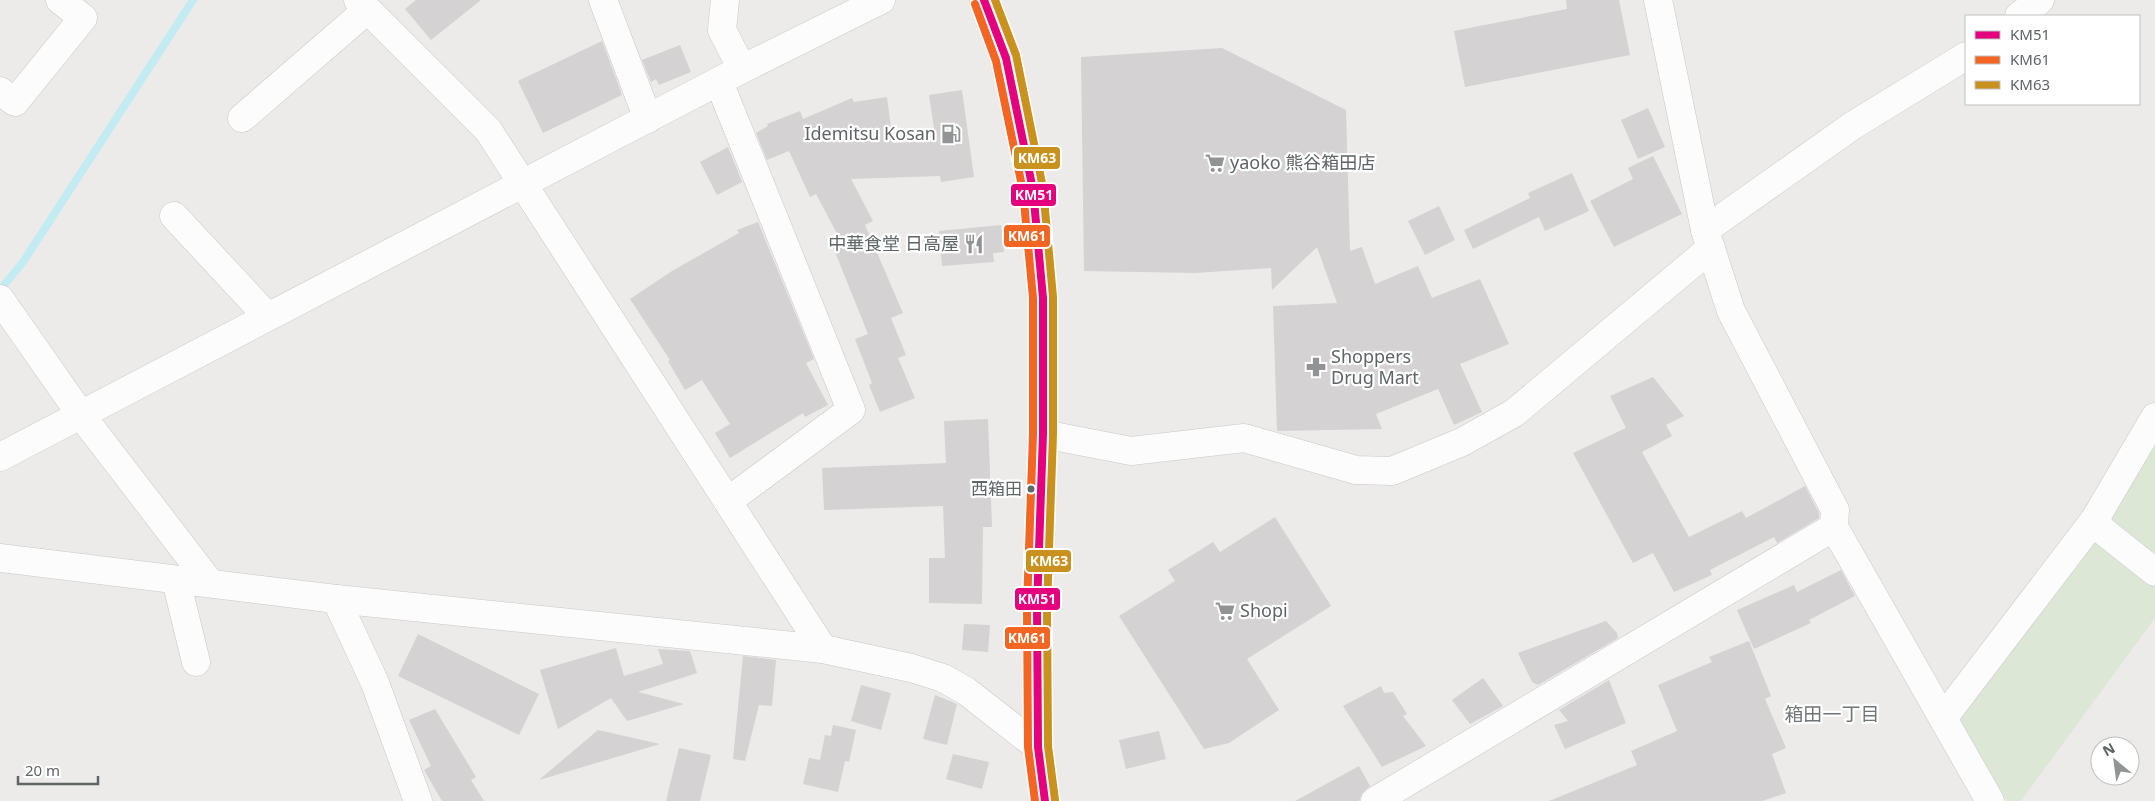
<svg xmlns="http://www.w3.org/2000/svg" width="2155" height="801" font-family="'Noto Sans','Noto Sans JP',sans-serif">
<rect width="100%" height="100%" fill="#edebe9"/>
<g fill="#dde7d6">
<polygon points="2155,430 2155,555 2112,524 2110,518"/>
<polygon points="2103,540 2155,579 2155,618 2021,801 2007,801 1958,717 2090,542"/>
</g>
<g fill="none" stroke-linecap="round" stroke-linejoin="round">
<polyline stroke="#c2ecf2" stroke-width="8" points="0,290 23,262 193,0"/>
</g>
<g fill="#d4d2d2">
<polygon points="416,0 481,0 431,40 405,9"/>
<polygon points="1566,0 1619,0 1630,55 1465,87 1454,31 1567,9"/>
<polygon points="602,41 622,95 543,133 518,81"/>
<polygon points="680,45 691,72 659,85 656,79 651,82 642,60"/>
<polygon points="1222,48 1346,110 1350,251 1362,247 1375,284 1418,266 1432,298 1480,279 1509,344 1460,364 1482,412 1454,425 1438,389 1376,414 1382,429 1277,431 1273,306 1337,303 1317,247 1272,290 1271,268 1195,273 1084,271 1081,57"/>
<polygon points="962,90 974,177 941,182 940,176 851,179 873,221 865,225 903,313 891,318 906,355 898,358 915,398 880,412 869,385 872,383 855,339 868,334 833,247 842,243 816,194 810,197 789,151 767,160 756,133 768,126 767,124 800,111 803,119 852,98 854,102 887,97 893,143 936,141 929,95"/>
<polygon points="1648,108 1665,147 1638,159 1621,120"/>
<polygon points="728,147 742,182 717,195 700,162"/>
<polygon points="1653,156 1682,214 1614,247 1590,201 1633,179 1628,168"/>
<polygon points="1572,173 1589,211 1545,231 1539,217 1473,249 1464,230 1530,198 1528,193"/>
<polygon points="1439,206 1455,240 1425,255 1408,221"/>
<polygon points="758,222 814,359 806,363 828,405 805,417 803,413 730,458 715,433 730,424 702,380 685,390 668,361 670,360 630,299 672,271 739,233 737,230"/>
<polygon points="1001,225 1004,252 993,253 994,262 942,266 939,231"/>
<polygon points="1653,377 1684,416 1666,425 1672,436 1642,452 1689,537 1742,511 1746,518 1805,486 1819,513 1819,518 1777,543 1774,537 1710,570 1712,575 1674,592 1653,553 1633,563 1573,453 1626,428 1610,396"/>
<polygon points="988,419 992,527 983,527 982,604 929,603 929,558 945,558 943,506 824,510 822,468 946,463 944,421"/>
<polygon points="1275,517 1331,606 1247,659 1279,710 1229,743 1204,749 1119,616 1175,581 1168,570 1213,542 1220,552"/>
<polygon points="1841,570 1855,596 1809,620 1811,623 1754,649 1737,610 1794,585 1797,592"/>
<polygon points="1606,621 1617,633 1618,638 1538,685 1532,682 1518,653"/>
<polygon points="964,624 990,625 988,652 962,650"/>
<polygon points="418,634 539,694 519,735 398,676"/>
<polygon points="1749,641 1771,696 1765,699 1786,748 1772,754 1786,793 1762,801 1549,801 1637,765 1631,751 1677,731 1658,685 1712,662 1709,657"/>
<polygon points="616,648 624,676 663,664 658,649 690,651 697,673 638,692 684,704 627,721 611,698 558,729 540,670"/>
<polygon points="743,656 776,660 772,706 759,705 745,761 733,759"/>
<polygon points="1483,678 1503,706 1470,724 1452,700"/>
<polygon points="1609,680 1626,723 1565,749 1554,725 1568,721 1559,710"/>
<polygon points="861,685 891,693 881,730 851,721"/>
<polygon points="1381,686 1384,693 1393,692 1407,714 1403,716 1426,746 1382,767 1343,706"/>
<polygon points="935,695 957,704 947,745 923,739"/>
<polygon points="435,709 476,777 471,780 484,801 442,801 424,770 431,766 409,720"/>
<polygon points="833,725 856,730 849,762 845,761 838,792 803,784 809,758 820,760 825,735 831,736"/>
<polygon points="598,730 660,744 539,780"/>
<polygon points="1159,731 1166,759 1126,769 1119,740"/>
<polygon points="679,748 711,755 700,801 666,801"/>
<polygon points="953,754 989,762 982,789 946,779"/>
<polygon points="1359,766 1370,786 1362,793 1359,801 1295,801"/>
</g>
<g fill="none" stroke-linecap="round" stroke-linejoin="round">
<defs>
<g id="street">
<polyline points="358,0 488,130 823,649"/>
<polyline points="603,0 648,119"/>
<polyline points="725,0 722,30 742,69"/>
<polyline points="1658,0 1705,230 1731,311 1835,510 1834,527 1990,801"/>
<polyline points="2019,16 2040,0"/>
<polyline points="719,82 851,410 728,501"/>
<polyline points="0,91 15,102 83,18 60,0"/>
<polyline points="242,118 367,10"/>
<polyline points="174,216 267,316"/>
<polyline points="1705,230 1852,126 1966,56"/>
<polyline points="0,299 81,415 210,583"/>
<polyline points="1043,434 1131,451 1244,438 1356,470 1392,471 1462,442 1514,413 1711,248"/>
<polyline points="2095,519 2102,530 2155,572"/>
<polyline points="0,558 336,599 823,649 911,668 943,678 966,691 1038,747"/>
<polyline points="176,580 196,662"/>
<polyline points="336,599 375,683 418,801"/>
<polyline points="1944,717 2095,519 2155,417"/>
<polyline points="1375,801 1834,527"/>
</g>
<g id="secondary">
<polyline points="984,0 1006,58 1033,190 1043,298 1043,434 1037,607 1038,747 1045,801"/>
<polyline points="0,457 742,69 881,0"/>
</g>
</defs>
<use href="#street" stroke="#c9c8c7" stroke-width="29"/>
<use href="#secondary" stroke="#c9c9c9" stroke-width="29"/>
<use href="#street" stroke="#fcfcfc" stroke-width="28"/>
<use href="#secondary" stroke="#fcfcfc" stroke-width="28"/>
<defs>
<polyline id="bus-1" points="984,0 1006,58 1033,190 1043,298 1043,434 1037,607 1038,747 1045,801"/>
<polyline id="bus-2" points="975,4 996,61 1023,191 1033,298 1033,434 1027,607 1028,747 1035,801"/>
<polyline id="bus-3" points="995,0 1016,55 1043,188 1053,297 1053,434 1047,607 1048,746 1055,800"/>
</defs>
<use href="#bus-1" stroke="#fff" stroke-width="11"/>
<use href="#bus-2" stroke="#fff" stroke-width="11"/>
<use href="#bus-3" stroke="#fff" stroke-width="11"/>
<use href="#bus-1" stroke="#e5007d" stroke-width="8"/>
<use href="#bus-2" stroke="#f26522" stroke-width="8"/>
<use href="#bus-3" stroke="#c9921f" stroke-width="8"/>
</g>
<defs>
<symbol id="fuel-bare" viewBox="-9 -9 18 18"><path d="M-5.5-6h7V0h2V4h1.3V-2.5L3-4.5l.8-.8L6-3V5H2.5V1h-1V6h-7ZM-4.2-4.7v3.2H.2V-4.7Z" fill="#919394" stroke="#fff" stroke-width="2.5" paint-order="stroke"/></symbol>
<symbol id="supermarket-bare" viewBox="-9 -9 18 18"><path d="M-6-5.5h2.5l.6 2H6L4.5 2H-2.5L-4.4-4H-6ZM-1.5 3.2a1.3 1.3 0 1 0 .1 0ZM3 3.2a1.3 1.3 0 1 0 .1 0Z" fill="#919394" stroke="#fff" stroke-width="2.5" paint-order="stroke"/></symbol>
<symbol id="restaurant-bare" viewBox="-9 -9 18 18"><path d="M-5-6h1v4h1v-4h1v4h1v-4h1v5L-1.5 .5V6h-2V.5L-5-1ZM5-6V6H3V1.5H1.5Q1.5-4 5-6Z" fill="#919394" stroke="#fff" stroke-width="2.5" paint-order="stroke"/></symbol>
<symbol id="pharmacy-bare" viewBox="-9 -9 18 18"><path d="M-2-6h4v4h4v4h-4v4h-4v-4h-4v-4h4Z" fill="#919394" stroke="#fff" stroke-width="2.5" paint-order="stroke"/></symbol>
</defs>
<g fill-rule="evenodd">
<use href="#fuel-bare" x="937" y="120" width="28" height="28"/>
<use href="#supermarket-bare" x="1201" y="149" width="28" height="28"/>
<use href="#restaurant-bare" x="960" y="230" width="28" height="28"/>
<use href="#pharmacy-bare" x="1302" y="353" width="28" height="28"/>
<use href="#supermarket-bare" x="1211" y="597" width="28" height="28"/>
</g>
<circle fill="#5f6466" stroke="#fff" stroke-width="2" cx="1031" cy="489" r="4.5"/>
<g text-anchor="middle" stroke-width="4.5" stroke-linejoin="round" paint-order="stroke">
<g font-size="17" fill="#5f6466" stroke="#fff" text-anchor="end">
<text x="1022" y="495">西箱田</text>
</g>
<g font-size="18" fill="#5f6466" stroke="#fff" text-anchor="start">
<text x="936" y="140" text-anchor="end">Idemitsu Kosan</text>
<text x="1230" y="169">yaoko 熊谷箱田店</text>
<text x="959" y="250" text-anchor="end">中華食堂 日高屋</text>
<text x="1331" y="363">Shoppers<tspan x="1331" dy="21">Drug Mart</tspan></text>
<text x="1240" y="617">Shopi</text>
</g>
<g font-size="19" fill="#707677" stroke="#fff">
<text x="1832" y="721">箱田一丁目</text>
</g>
</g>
<g stroke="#fff" stroke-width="2">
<rect x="1013" y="146" width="48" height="24" rx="5" fill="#c9921f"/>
<rect x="1010" y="183" width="47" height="24" rx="5" fill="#e5007d"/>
<rect x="1003" y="224" width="48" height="24" rx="5" fill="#f26522"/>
<rect x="1025" y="549" width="47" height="24" rx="5" fill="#c9921f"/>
<rect x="1014" y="587" width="47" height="24" rx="5" fill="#e5007d"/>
<rect x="1004" y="626" width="47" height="24" rx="5" fill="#f26522"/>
</g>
<g font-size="14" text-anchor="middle" font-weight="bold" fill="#fff">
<text x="1037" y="163">KM63</text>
<text x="1034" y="200">KM51</text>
<text x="1027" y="241">KM61</text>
<text x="1049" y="566">KM63</text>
<text x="1037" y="604">KM51</text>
<text x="1027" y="643">KM61</text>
</g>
<rect x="1965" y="15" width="175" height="90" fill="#ffffff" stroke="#bfc1c2"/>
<rect x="1975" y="31" width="25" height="8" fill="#e5007d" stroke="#bfc1c2"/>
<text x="2010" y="40" font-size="15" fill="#5f6466">KM51</text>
<rect x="1975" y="56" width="25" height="8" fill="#f26522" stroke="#bfc1c2"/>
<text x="2010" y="65" font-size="15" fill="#5f6466">KM61</text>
<rect x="1975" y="81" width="25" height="8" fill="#c9921f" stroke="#bfc1c2"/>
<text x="2010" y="90" font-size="15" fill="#5f6466">KM63</text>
<g transform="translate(2115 761) rotate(331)"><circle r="24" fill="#ffffff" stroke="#bfc1c2"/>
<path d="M0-4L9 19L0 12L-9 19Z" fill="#919394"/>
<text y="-8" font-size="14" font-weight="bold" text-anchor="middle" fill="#5f6466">N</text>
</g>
<path d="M18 776v8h80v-8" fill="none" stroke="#5f6466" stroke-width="2.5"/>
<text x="25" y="776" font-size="15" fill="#5f6466" stroke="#ffffff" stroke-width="4" paint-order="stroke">20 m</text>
</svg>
